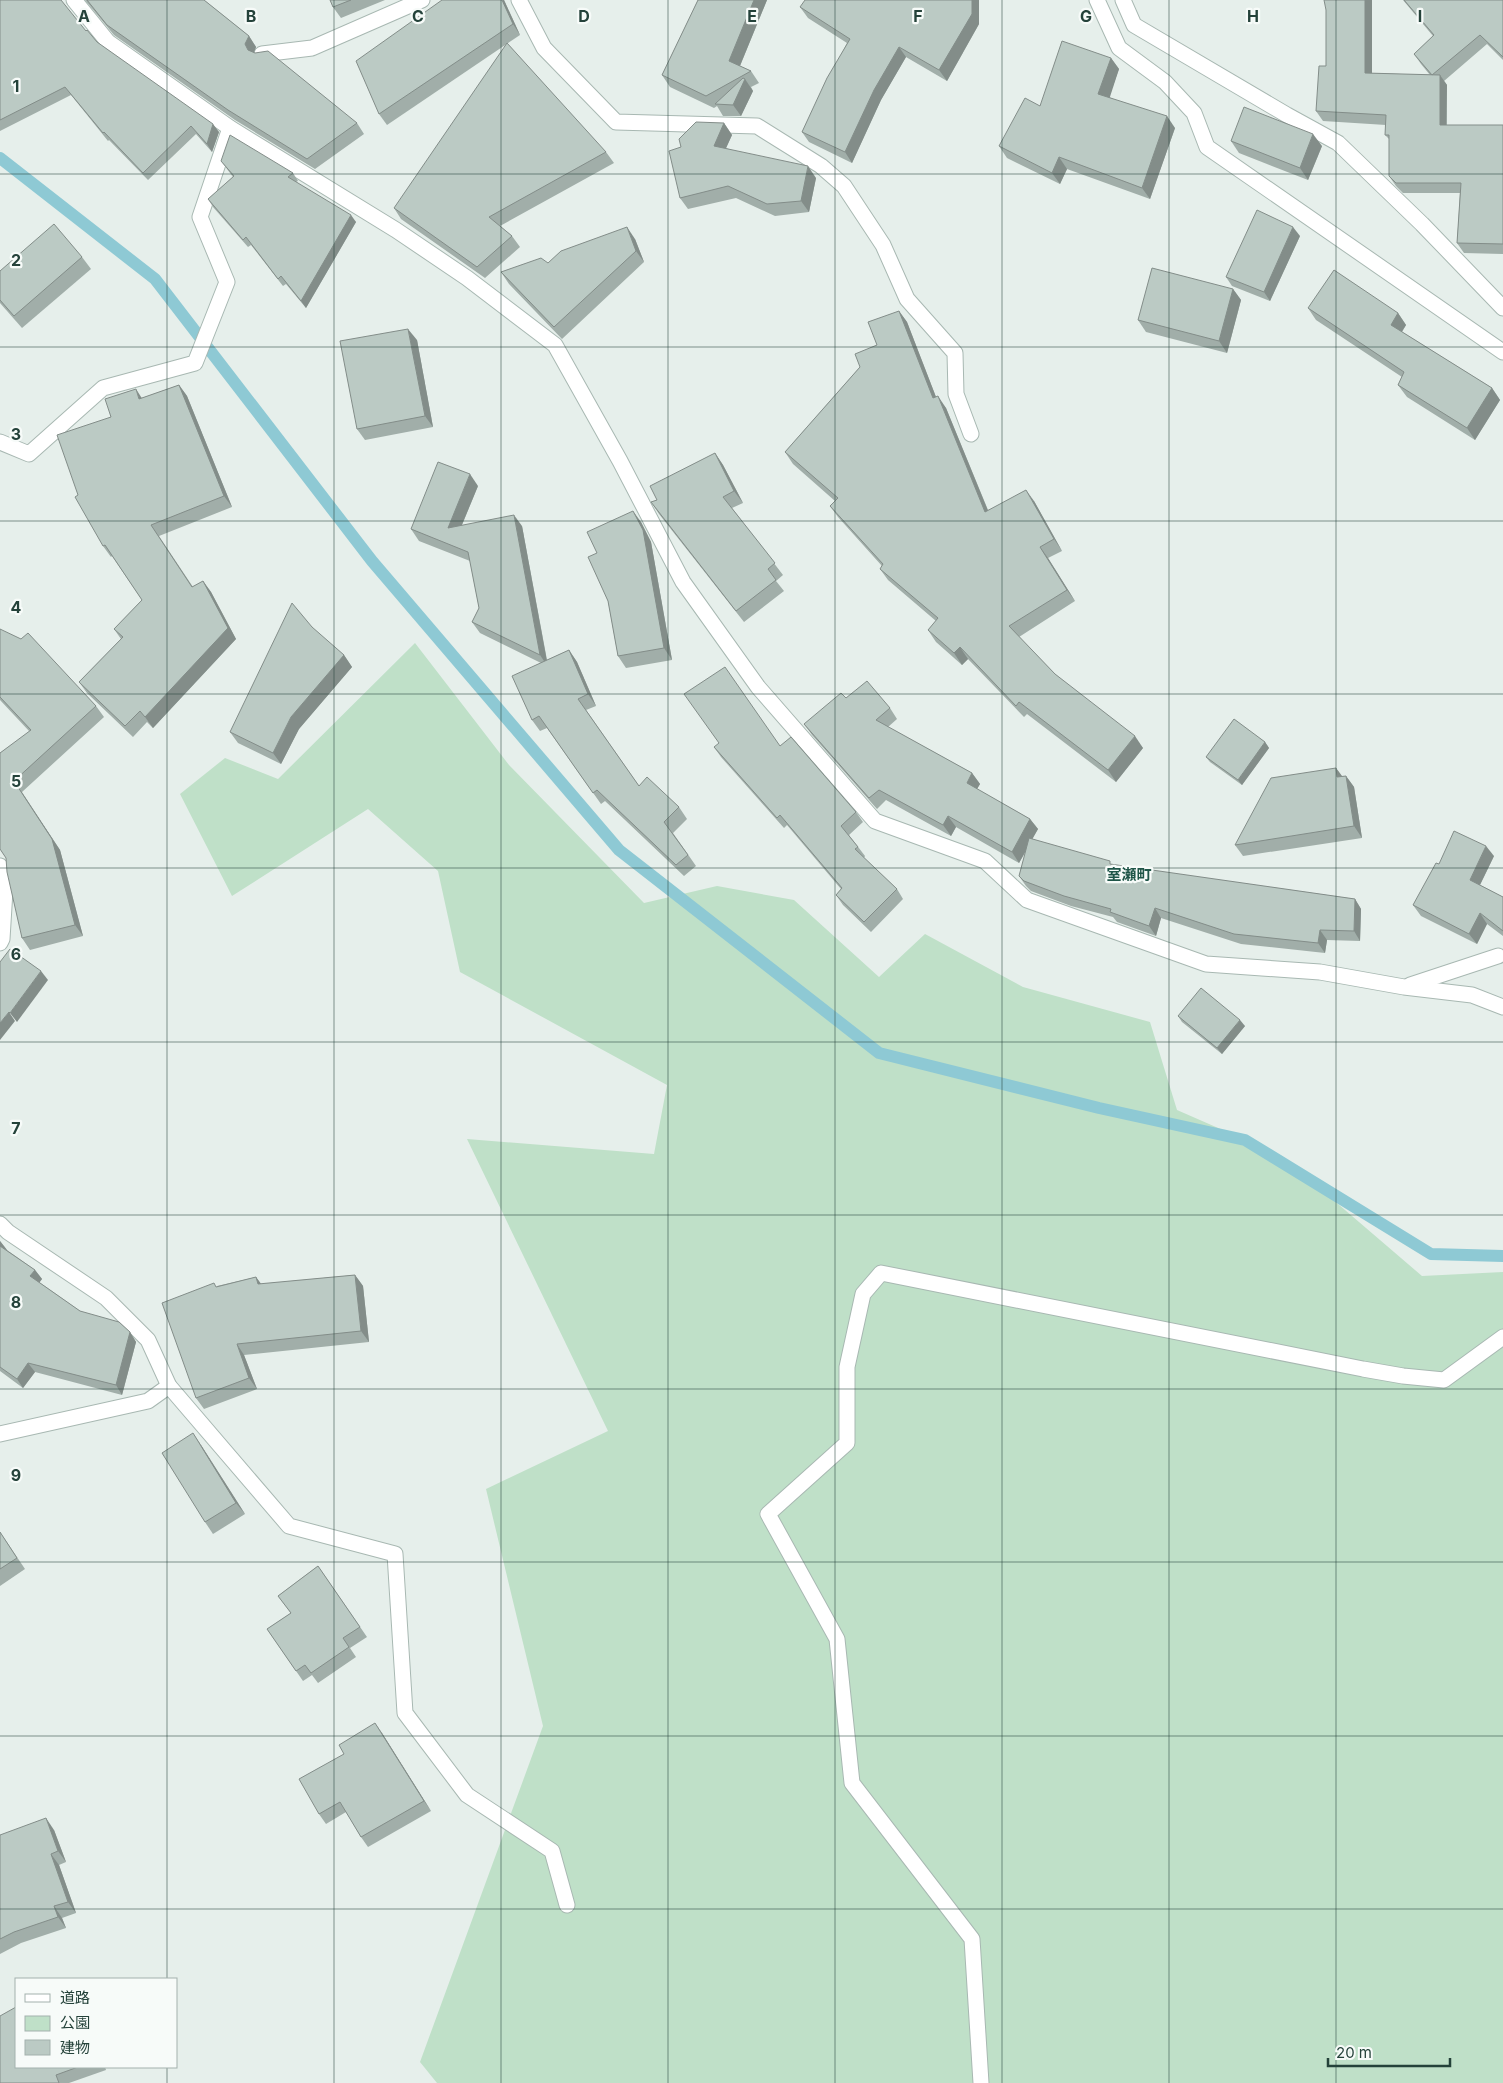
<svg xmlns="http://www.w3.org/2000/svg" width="1503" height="2083" font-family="Inter,'Noto Sans JP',sans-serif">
<rect width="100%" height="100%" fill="#e6efeb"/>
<polygon fill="#bfe0c8" points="415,643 509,765 644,903 717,886 794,900 879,977 925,934 1023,987 1150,1022 1177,1110 1282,1156 1422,1276 1503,1272 1503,2083 437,2083 420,2062 543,1726 486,1489 608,1431 467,1139 654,1154 667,1085 460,972 438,871 368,809 232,896 180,794 225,758 278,779"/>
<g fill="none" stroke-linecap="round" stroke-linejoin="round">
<polyline stroke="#8ec9d4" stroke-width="12" points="0,158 155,279 372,561 619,850 879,1053 1099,1108 1245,1140 1431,1254 1503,1256"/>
<defs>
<g id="street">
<polyline points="74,0 108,42 230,128 396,230 467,278 555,345 620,461 683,582 758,687 875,821 985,861 1027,900 1206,964 1320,972 1404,987 1472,995 1503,1007"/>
<polyline points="519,0 544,48 616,122 757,126 821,166 844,186 883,245 907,299 955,353 956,394 971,434"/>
<polyline points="1097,0 1119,48 1165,82 1194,113 1207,147 1503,352"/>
<polyline points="1123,0 1134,25 1287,115 1338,143 1422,224 1503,308"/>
<polyline points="262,54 312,48 422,0"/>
<polyline points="0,442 29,454 103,388 195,363 227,282 200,217 230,128"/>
<polyline points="0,866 6,874 2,939 0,943"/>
<polyline points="1410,985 1498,956"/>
<polyline points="0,1224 8,1232 106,1298 148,1340 169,1386 289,1526 395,1554 405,1713 467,1795 552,1851 567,1905"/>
<polyline points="0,1434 148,1401 169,1386"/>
<polyline points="981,2083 972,1939 852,1783 837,1639 768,1514 847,1443 847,1367 863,1294 881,1273 1363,1369 1403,1376 1444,1380 1503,1337"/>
</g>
</defs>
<use href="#street" stroke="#a8b8b2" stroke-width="17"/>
<use href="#street" stroke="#fff" stroke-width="15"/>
</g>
<g fill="#a1aea9">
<polygon points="0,0 86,31 97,42 219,132 212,152 196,134 148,180 109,140 108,141 71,95 0,131"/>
<polygon points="85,0 204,0 249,36 256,47 254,52 357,123 364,134 315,169 235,120 114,35"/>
<polygon points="330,0 385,0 341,18 333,7"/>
<polygon points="504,0 520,35 387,125 379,114"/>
<polygon points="698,0 767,0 740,66 751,71 759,83 751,87 753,91 741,116 723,116 717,106 714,108 670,87 662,75"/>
<polygon points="979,0 979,24 947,81 906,57 881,100 852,163 809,142 802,132 847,43 808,18 800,7"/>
<polygon points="1372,0 1372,73 1430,75 1421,64 1414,54 1433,36 1403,0 1503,0 1503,60 1487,44 1444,81 1447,85 1447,125 1503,125 1503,254 1464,253 1457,243 1460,193 1403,193 1396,186 1389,176 1389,139 1385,135 1386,125 1323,121 1316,111 1326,66 1326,10"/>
<polygon points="1111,58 1119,69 1109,97 1175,128 1150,199 1067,169 1060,184 1007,158 999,146 1040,106"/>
<polygon points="724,123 732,135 726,148 816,178 809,212 775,216 736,198 688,209 680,198 681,147"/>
<polygon points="1231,141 1322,146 1308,180 1239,153"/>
<polygon points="606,152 614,163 500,226 512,236 520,247 485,278 401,219 394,208"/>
<polygon points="221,161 293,173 298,181 296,182 356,222 306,308 286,284 283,286 251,245 248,247 213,207 208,199 233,177"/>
<polygon points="1300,236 1270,301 1232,286 1226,277"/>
<polygon points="635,239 644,262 562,339 509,284 501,272 548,263"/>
<polygon points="82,257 91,269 22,328 0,303 0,271"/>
<polygon points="1233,289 1241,300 1227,353 1146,332 1138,320"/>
<polygon points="1308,308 1398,313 1406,325 1402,332 1492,388 1500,400 1475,440 1407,397 1398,385 1402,377 1316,320"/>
<polygon points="899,311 907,322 936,397 946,408 988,510 1034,501 1062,551 1048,558 1075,601 1019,637 1055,674 1143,748 1116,782 1027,714 1024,717 968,659 962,665 936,642 928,630 936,621 888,580 880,569 882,566 838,517 830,506 835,501 793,464 785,452 860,367 877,345"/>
<polygon points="417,340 433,427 365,440 357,429"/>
<polygon points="179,385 187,396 232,507 159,536 193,587 203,581 211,592 236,639 153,728 147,722 133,737 87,693 79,682 121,639 114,629 142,600 112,556 111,557 103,546 78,495 111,417 142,398"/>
<polygon points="715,453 723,465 743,503 732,508 783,575 776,581 784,591 744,622 659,514 651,502 657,500"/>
<polygon points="478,486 462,525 522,526 547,660 569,650 577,662 596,706 586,710 639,786 679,807 687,819 673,833 696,866 684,876 605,801 601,804 547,728 540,731 532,720 541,663 480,633 472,622 479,608 470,561 419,541 411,529"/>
<polygon points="641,522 651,542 672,660 626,668 618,656 608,601 597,553"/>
<polygon points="0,629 96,706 104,717 22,792 60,850 83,936 30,950 22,938 0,753 30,732 0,700"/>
<polygon points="344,655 352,667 299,729 281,764 238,743 230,732"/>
<polygon points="890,708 897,719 888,727 972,773 980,784 977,789 1030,819 1038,829 1032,839 1113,865 1355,899 1361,909 1360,941 1327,940 1325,953 1241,944 1161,918 1156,936 1117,922 1113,917 1071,906 1031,891 1026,886 1019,876 1026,851 1019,863 956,827 951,836 886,800 877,809 812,735 804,724"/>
<polygon points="1265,742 1269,748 1242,785 1210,762 1206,757"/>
<polygon points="780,746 856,812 863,822 849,835 865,856 864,858 897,889 903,899 871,932 843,905 836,895 841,889 787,825 784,828 721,757 714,747"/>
<polygon points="1336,768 1342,776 1346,776 1354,787 1362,838 1243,856 1235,845"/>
<polygon points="1494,856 1480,885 1503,897 1503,936 1487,924 1477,944 1421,916 1413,905 1439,864"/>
<polygon points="1178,1016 1245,1026 1222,1054 1182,1022"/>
<polygon points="0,1241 7,1250 35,1270 42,1279 39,1282 80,1311 130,1332 136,1342 122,1395 35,1372 23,1388 0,1371"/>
<polygon points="355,1275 363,1286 369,1342 244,1355 257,1389 204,1409 196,1398 217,1286 256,1277 261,1284"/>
<polygon points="201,1445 245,1514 213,1534 205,1522"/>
<polygon points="0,1532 25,1569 0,1586"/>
<polygon points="318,1566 367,1637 350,1648 356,1657 318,1683 312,1675 303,1681 267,1629 291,1613 278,1596"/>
<polygon points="382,1733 431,1811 368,1847 361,1837 346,1812 326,1824 319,1814"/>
<polygon points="54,1830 66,1862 59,1865 76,1913 62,1918 66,1928 21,1943 0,1954 0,1835"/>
<polygon points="16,2067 105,2067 106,2070 69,2083 0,2083"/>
</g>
<g fill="#838d89">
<polygon points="502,0 504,0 520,35 513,24"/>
<polygon points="754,0 767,0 737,73 729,61"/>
<polygon points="972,0 979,0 979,24 947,81 939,70"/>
<polygon points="1365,0 1372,0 1372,83 1365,73"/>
<polygon points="249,36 256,47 253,55 248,50 245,44"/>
<polygon points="899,47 906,57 881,100 852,163 845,152 874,90"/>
<polygon points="1111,58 1119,69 1107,106 1098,94"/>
<polygon points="1440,75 1447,85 1446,134 1440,125"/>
<polygon points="745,79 753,91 741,116 733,105"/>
<polygon points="1167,116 1175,128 1150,199 1142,188"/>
<polygon points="724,123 732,135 722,157 714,146"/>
<polygon points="213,124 219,132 212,152 207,144"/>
<polygon points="1313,134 1322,146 1308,180 1300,168"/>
<polygon points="1059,157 1067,169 1060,184 1052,173"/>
<polygon points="808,166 816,178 809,212 801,201"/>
<polygon points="351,215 356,222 306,308 301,301"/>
<polygon points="627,227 635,239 644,262 636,251"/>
<polygon points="1293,227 1300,236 1270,301 1264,292"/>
<polygon points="1233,289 1241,300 1227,353 1219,341"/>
<polygon points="899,311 907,322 941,410 933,398"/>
<polygon points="1398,313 1406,325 1399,336 1391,325"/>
<polygon points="408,329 417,340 433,427 425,416"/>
<polygon points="179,385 187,396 232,507 224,496"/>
<polygon points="1492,388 1500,400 1475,440 1467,428"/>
<polygon points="136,389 143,400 139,399"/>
<polygon points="938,396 946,408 993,523 985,512"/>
<polygon points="715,453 723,465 743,503 734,491"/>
<polygon points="470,474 478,486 456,539 448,528"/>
<polygon points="1026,490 1034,501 1062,551 1054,539"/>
<polygon points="633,511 641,522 651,542 672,660 664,648"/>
<polygon points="514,515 522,526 548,667 540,655"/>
<polygon points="1040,547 1048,558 1075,601 1067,590"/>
<polygon points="203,581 211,592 236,639 153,728 145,717"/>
<polygon points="960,647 968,659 962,665 954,653"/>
<polygon points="569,650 577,662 596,706 588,694"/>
<polygon points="344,655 352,667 299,729 281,764 273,753 291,717"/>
<polygon points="1135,736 1143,748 1116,782 1108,770"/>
<polygon points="1265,742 1269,748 1242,785 1238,780"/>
<polygon points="1336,768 1344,779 1337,777"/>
<polygon points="972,773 980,784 974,794 967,783"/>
<polygon points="1346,776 1354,787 1362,838 1354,826"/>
<polygon points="14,781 60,850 83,936 75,925"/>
<polygon points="948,816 956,827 951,836 943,825"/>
<polygon points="1030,819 1038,829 1019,863 1012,852"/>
<polygon points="1486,846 1494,856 1477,891 1470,880"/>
<polygon points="1355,899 1361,909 1360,941 1354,931"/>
<polygon points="1155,908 1161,918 1156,936 1149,926"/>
<polygon points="1480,913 1487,924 1477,944 1469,934"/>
<polygon points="1320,930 1327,940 1325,953 1318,943"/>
<polygon points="41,971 48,980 17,1022 10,1013"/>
<polygon points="9,1012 15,1021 0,1040 0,1023"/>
<polygon points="1240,1020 1245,1026 1222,1054 1217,1048"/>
<polygon points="0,1241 7,1250 0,1248"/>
<polygon points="35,1270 42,1279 37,1286 30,1276"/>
<polygon points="355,1275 363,1286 369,1342 361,1331"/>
<polygon points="256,1277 264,1288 258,1284"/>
<polygon points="130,1332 136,1342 122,1395 116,1385"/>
<polygon points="237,1344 244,1355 257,1389 249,1378"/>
<polygon points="28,1363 35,1372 23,1388 17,1379"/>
<polygon points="193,1433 201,1445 245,1514 236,1503"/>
<polygon points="375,1723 382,1733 431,1811 424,1801"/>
<polygon points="46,1818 54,1830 66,1862 58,1851"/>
<polygon points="51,1854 59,1865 76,1913 68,1902"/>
<polygon points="54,1906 62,1918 66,1928 58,1917"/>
</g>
<g fill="#bbcac4" stroke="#838d89">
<polygon points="0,0 61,0 86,31 87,30 97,42 213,124 207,144 191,126 143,173 104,132 103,133 65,87 0,120"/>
<polygon points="87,0 204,0 249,36 245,44 248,50 255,53 268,51 357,123 307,159 228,110 107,25"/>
<polygon points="330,0 351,0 333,7"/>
<polygon points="442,0 502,0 513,24 379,114 356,61"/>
<polygon points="698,0 754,0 729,61 751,71 706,96 662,75"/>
<polygon points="805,0 972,0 972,14 939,70 899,47 874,90 845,152 802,132 827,78 850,39 800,7"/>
<polygon points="1324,0 1365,0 1365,73 1440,75 1440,125 1503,125 1503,244 1457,243 1461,183 1396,183 1389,176 1389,135 1385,135 1386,115 1316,111 1319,66 1326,66 1326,10"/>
<polygon points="1404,0 1503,0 1503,57 1480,35 1432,75 1414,54 1434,35"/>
<polygon points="1062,41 1111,58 1098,94 1167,116 1142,188 1059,157 1052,173 999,146 1025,98 1040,106"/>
<polygon points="507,43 606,152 489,217 512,236 477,267 394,208"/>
<polygon points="743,78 745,79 733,105 715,104"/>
<polygon points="1244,107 1313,134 1300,168 1231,141"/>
<polygon points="696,122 724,123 714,146 808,166 801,201 767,204 728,186 680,198 669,151 681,147 679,139"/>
<polygon points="230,135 293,173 288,177 351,215 301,301 281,276 278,279 246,237 243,240 208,199 234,176 221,161"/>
<polygon points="1257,210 1293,227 1264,292 1226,277"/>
<polygon points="54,224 82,257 14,316 0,300 0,271"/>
<polygon points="627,227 636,251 554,327 501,272 541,258 548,263 561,251"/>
<polygon points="1152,268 1233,289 1219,341 1138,320"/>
<polygon points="1334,270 1398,313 1391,325 1492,388 1467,428 1398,385 1404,372 1308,308"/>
<polygon points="899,311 933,398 938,396 985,512 1026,490 1054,539 1040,547 1067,590 1009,626 1055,674 1135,736 1108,770 1019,702 1016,706 960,647 954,653 928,630 938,618 880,569 883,564 830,506 838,498 785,452 860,367 855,354 877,345 868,322"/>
<polygon points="408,329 425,416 357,429 340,341"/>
<polygon points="179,385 224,496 151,525 192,587 203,581 228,628 145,717 140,711 125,726 79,682 123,637 114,629 142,600 105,545 103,546 75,497 78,495 57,435 111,417 105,399 136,389 139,399"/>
<polygon points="715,453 734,491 723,497 775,563 768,569 776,580 736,611 651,502 657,500 650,486"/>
<polygon points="438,462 470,474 448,528 514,515 540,655 472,622 479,608 468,552 411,529"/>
<polygon points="633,511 643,530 664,648 618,656 608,601 588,557 597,553 587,532"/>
<polygon points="292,603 312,627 344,655 291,717 273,753 230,732"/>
<polygon points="0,629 21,639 28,633 96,706 14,781 52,839 75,925 22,938 7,872 6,858 0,849 0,753 31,730 0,697"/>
<polygon points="569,650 588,694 578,699 639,786 647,777 679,807 664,822 688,855 676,865 597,790 593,793 539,716 532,720 512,676"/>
<polygon points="725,667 780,746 791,737 856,812 841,826 858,847 855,849 897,889 864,922 836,895 842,888 780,815 777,818 714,747 719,743 684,694"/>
<polygon points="867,681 890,708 876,720 972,773 967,783 1030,819 1012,852 948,816 943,825 879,790 869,798 804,724 841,693 846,698"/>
<polygon points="1234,719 1265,742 1238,780 1206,757"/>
<polygon points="1336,768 1337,777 1346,776 1354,826 1235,845 1271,778"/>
<polygon points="1454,831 1486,846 1470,880 1503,897 1503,931 1480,913 1469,934 1413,905 1436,863 1439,864"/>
<polygon points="1029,838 1110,861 1110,864 1355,899 1354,931 1320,930 1318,943 1234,934 1155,908 1149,926 1110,912 1111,909 1064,896 1024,881 1019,876"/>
<polygon points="10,949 41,971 10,1013 9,1012 0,1023 0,962"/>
<polygon points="1201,988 1240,1020 1217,1048 1178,1016"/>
<polygon points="0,1246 35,1270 30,1276 80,1311 119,1322 130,1332 116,1385 28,1363 17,1379 0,1367"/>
<polygon points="355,1275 361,1331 237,1344 249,1378 196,1398 162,1303 214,1283 216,1287 256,1277 258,1284"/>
<polygon points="193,1433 236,1503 205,1522 162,1453"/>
<polygon points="0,1532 17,1558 0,1569"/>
<polygon points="318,1566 360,1627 343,1638 349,1647 311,1673 305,1665 296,1671 267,1629 291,1613 278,1596"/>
<polygon points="375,1723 424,1801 361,1837 340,1802 319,1814 299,1779 344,1754 339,1745"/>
<polygon points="46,1818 58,1851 51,1854 68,1902 54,1906 58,1917 14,1932 0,1939 0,1835"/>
<polygon points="16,2007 16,2067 78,2067 56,2075 59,2083 0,2083 0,2016"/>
</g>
<path fill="none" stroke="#24423a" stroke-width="1" stroke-opacity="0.55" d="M167,0v1979M334,0v2083M501,0v2083M668,0v2083M835,0v2083M1002,0v2083M1169,0v2083M1336,0v2083M0,174h1503M0,347h1503M0,521h1503M0,694h1503M0,868h1503M0,1042h1503M0,1215h1503M0,1389h1503M0,1562h1503M0,1736h1503M0,1909h1503M167,2067v16"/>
<g text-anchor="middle" stroke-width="4.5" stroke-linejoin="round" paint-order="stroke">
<g font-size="15" font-weight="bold" fill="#1f5548" stroke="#f7fbf9">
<text x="1129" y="880">室瀬町</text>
</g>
</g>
<g font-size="16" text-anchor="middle" font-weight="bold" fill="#24423a" stroke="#f7fbf9" stroke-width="4.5" stroke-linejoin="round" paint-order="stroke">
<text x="84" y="22">A</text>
<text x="251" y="22">B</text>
<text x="418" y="22">C</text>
<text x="584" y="22">D</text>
<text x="752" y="22">E</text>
<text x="918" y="22">F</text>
<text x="1086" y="22">G</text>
<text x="1253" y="22">H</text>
<text x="1420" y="22">I</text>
<text x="16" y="92">1</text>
<text x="16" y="266">2</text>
<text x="16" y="440">3</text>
<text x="16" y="613">4</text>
<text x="16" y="787">5</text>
<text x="16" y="960">6</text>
<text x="16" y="1134">7</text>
<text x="16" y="1308">8</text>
<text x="16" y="1481">9</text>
</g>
<rect x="15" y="1978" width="162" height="90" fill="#f7fbf9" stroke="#a3b1ad"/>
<rect x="25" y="1994" width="25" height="8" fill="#ffffff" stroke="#a3b1ad"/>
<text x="60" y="2003" font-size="15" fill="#24423a">道路</text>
<rect x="25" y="2016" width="25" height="15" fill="#bfe0c8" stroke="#a3b1ad"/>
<text x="60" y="2028" font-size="15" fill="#24423a">公園</text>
<rect x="25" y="2040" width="25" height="15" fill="#bbcac4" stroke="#a3b1ad"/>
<text x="60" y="2053" font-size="15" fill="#24423a">建物</text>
<path d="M1328 2058v8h122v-8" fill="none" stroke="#24423a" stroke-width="2.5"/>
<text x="1336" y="2058" font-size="15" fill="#24423a" stroke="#f7fbf9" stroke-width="4" paint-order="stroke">20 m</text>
</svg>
